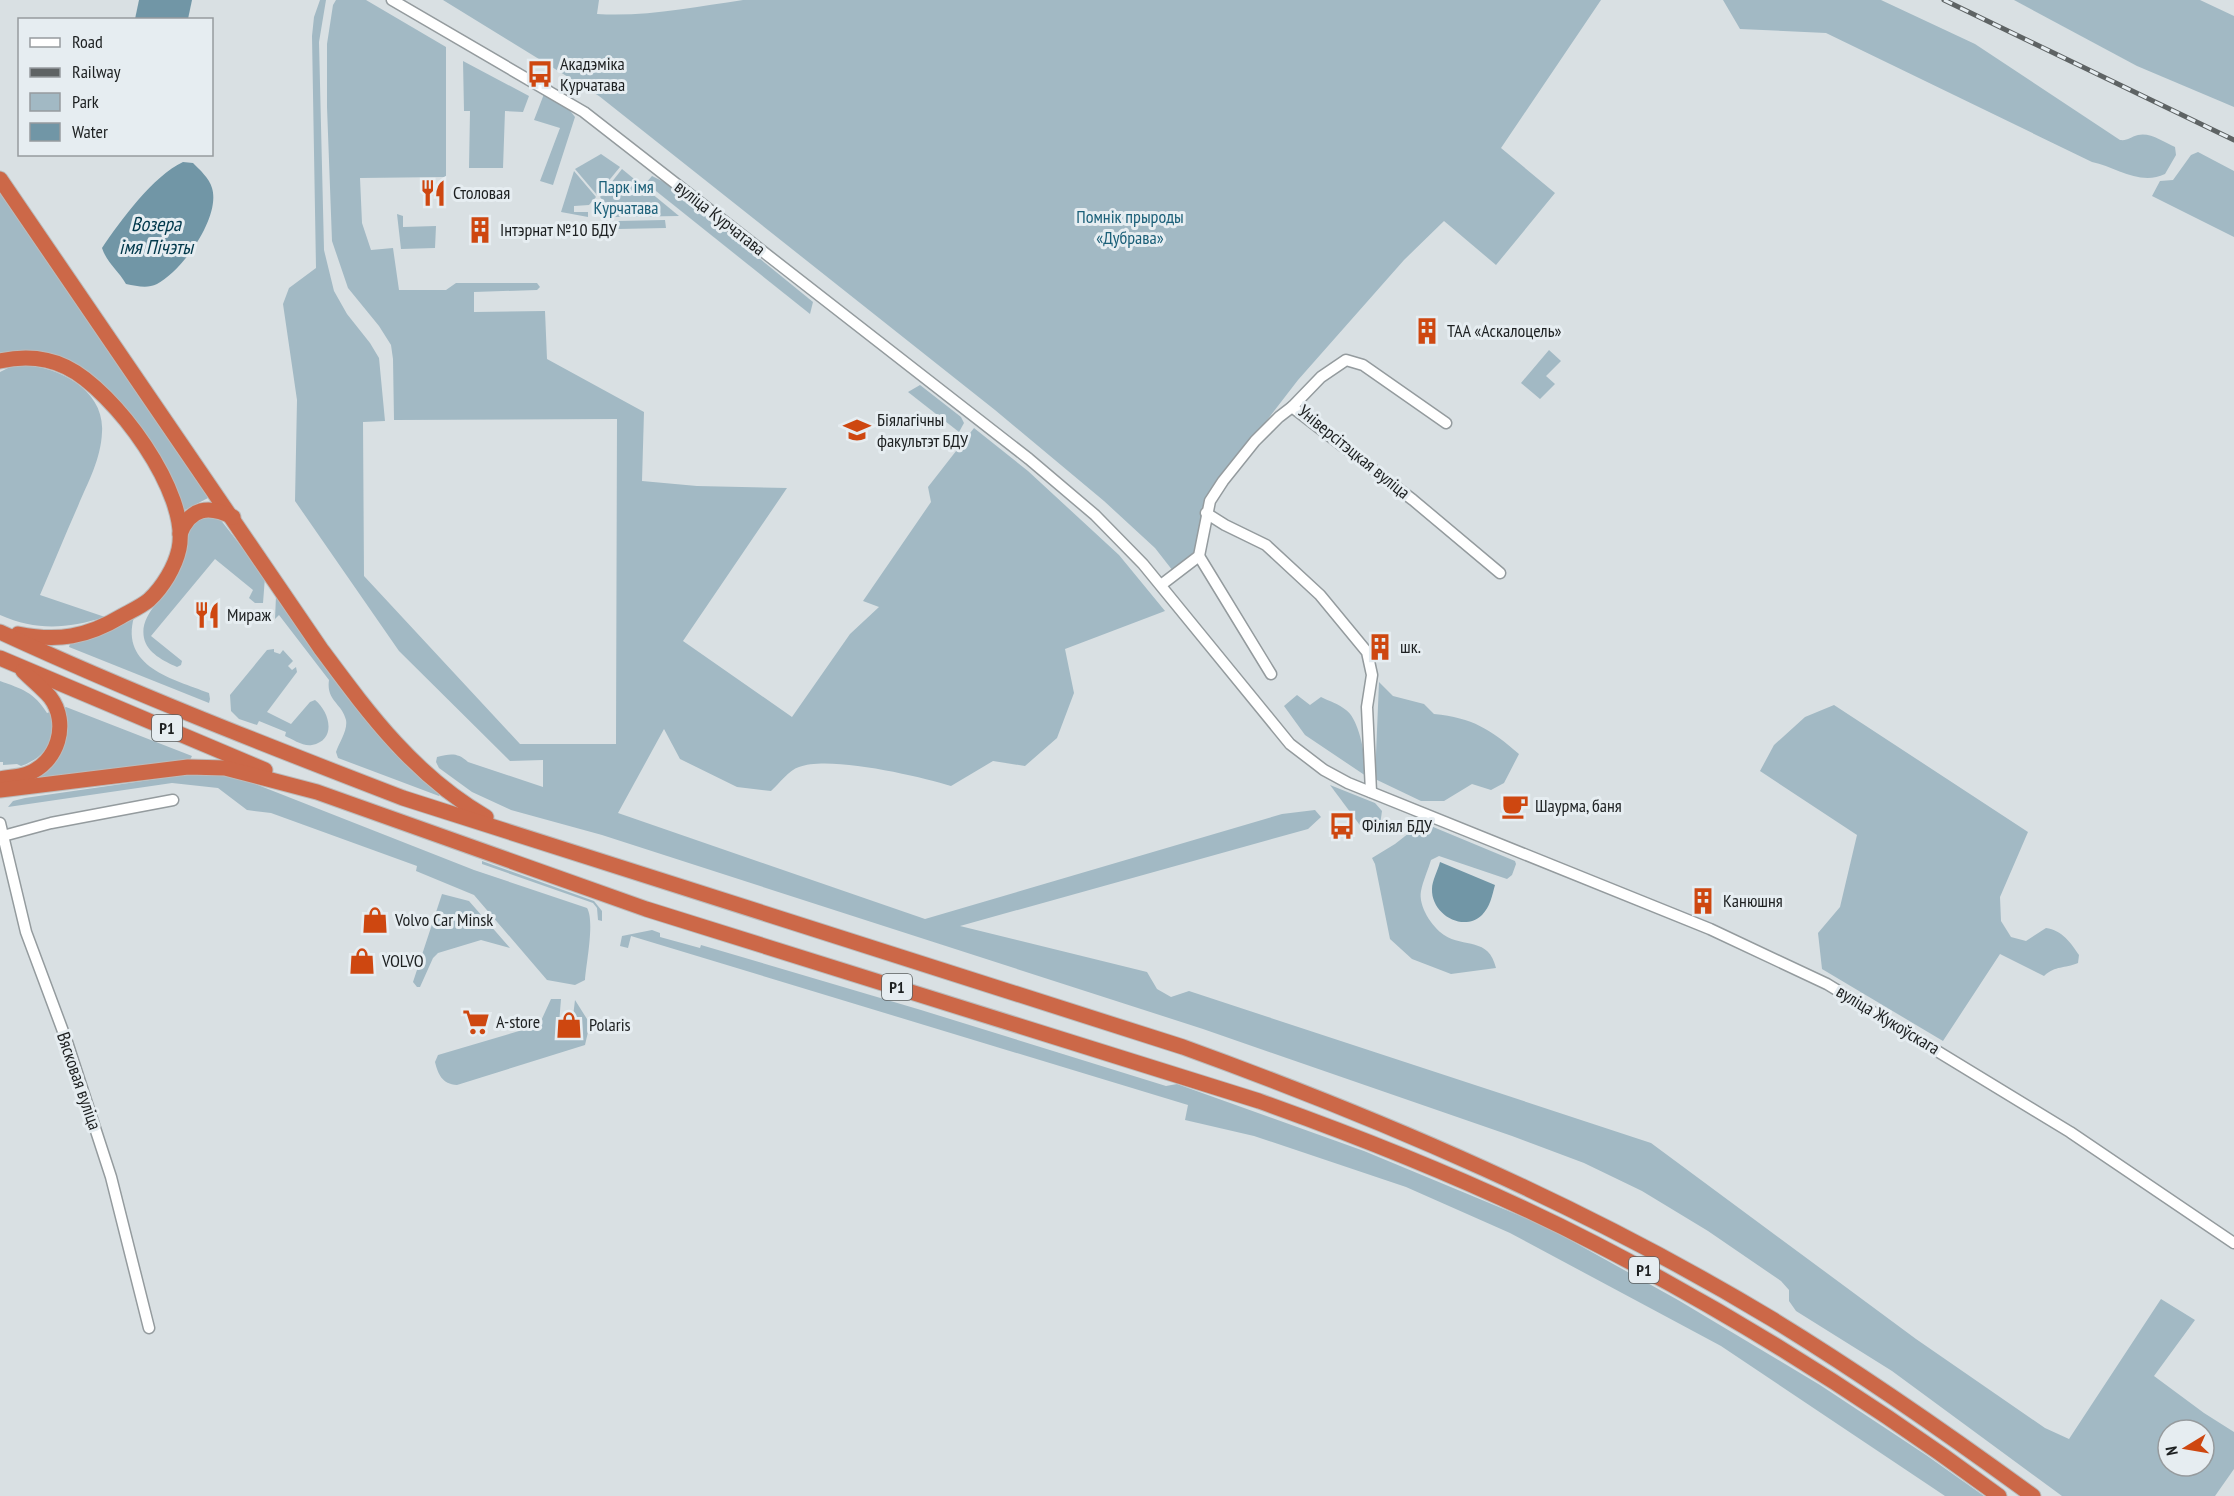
<svg xmlns="http://www.w3.org/2000/svg" width="2234" height="1496" font-family="'PT Sans Narrow',sans-serif">
<rect width="100%" height="100%" fill="#d9e0e3"/>
<g fill="#a2b9c4" fill-rule="evenodd">
<path d="M320,0h6l-7,42 5,208 10,41 13,23 23,29 9,15 6,63 -22,1 1,154 156,168h96l1,-325 -223,1 -1,-61 -2,-14 -12,-19 -31,-38 -16,-47 -5,-134v-63l6,-39 3,-5h30l80,47v130l-86,1 2,45 9,27 22,-2 6,42h47l10,-7h81l3,4 -3,3 -63,2v20l71,-1 2,48 97,53 -2,69 55,5 90,2 -104,153 109,76 58,-83 29,-27 -16,-6 68,-99 -3,-15 46,-59 54,43 91,84 46,56 -100,38 9,44 -17,45 -32,28 -32,-5 -42,25c-32,-10 -122,-31 -152,-19 -10,3 -20,17 -28,24l-34,-4 -57,-28 -16,-30 -46,84 307,106 357,-105 33,-4 6,7 -13,12 -348,97 187,46 10,17 14,8 18,-6 462,152 265,196 129,89 24,11 92,-140 34,21 -41,56 50,37 30,19v37l-19,27h-153l-170,-125 -96,-60 -7,-10v-11l-8,-9 -73,-50 -66,-40 -58,-28 -72,-27 -309,-107 -601,-194 -91,-25 -39,-18 -33,-24 -3,-6 1,-5c13,-3 20,-5 31,5l75,25v-27l-33,1 -111,-110 -104,-150 2,-101 -14,-96 6,-16 27,-20 -4,-232 2,-19zM2168,1430h36v36h-36z"/>
<path d="M443,0h156l-2,14c49,3 98,-7 146,-14h858l-100,148 54,45 -59,72 -52,-44 -40,39 -106,120 -88,114 -14,60 -23,17 -18,-23 -51,-47 -109,-91 -396,-314z"/>
<path d="M1723,0h158l94,44 145,96c8,1 10,-3 18,-5 12,-3 26,7 37,12l1,8 -11,19c-25,12 -49,-7 -73,-12l-266,-129 -86,-4z"/>
<polygon points="2014,0 2200,0 2234,16 2234,107 2137,66"/>
<polygon points="463,61 529,96 523,112 505,111 503,168 469,168 470,111 464,111"/>
<polygon points="544,94 568,108 575,117 553,185 540,181 560,128 534,120"/>
<polygon points="2198,152 2234,171 2234,237 2152,196 2160,181 2173,180 2191,155"/>
<polygon points="601,154 620,167 597,195 575,169"/>
<polygon points="622,169 679,216 616,217 600,197"/>
<polygon points="574,171 596,197 589,205 574,206 574,212 588,212 588,217 561,212"/>
<polygon points="652,176 668,184 813,302 810,314 646,183"/>
<path d="M0,190l202,295 6,13 -25,13c-15,-49 -42,-93 -83,-126 -5,-4 -11,-11 -18,-13 -22,-8 -58,-12 -82,-16z"/>
<polygon points="397,214 403,216 403,227 436,226 435,248 401,249"/>
<polygon points="665,220 666,228 618,229 618,221"/>
<polygon points="1549,350 1561,361 1546,376 1555,384 1540,399 1521,383"/>
<path d="M24,365c36,2 81,26 78,67 -1,27 -14,50 -24,74 -13,29 -25,59 -38,89l65,22c-39,12 -68,14 -105,-2v-243l10,-5z"/>
<polygon points="920,385 961,417 964,423 959,432 908,392"/>
<path d="M207,516l13,3 45,58 -2,26h-8l-6,-5 4,-8 -38,-31 -64,77 31,25 -1,4 -4,2c-13,-6 -30,-14 -33,-29 -5,-24 22,-41 31,-60 6,-14 5,-31 12,-45 4,-9 11,-13 20,-17z"/>
<path d="M276,596l67,93 50,63 48,41 -2,3 -101,-38 -2,-6c3,-9 12,-22 10,-32 -4,-17 -20,-19 -17,-40l-50,-65 -4,4z"/>
<path d="M134,617c-14,50 39,62 75,76l1,6 -1,4 -140,-56 1,-3 32,-11z"/>
<path d="M274,649v3l6,2 3,-4 10,11 -5,5 4,4 4,-3 1,5 -30,40 24,12 19,-22 5,-2c15,12 22,40 -3,45 -8,2 -20,-6 -27,-9l1,-4 -27,-11 -2,4 -18,-6 -8,-8 -1,-16 37,-45z"/>
<path d="M0,681c22,8 34,11 47,32l3,-1c10,26 -5,46 -29,54l-4,-2 -14,1v-3h-3z"/>
<path d="M1379,682l14,14 31,8 10,10c39,4 56,15 85,40l-15,29 -13,7 -19,-6 -28,17h-23l-46,-22z"/>
<path d="M1297,695l13,10 11,-8c8,4 18,7 25,13 14,10 20,50 20,66l-61,-41 -21,-29z"/>
<path d="M1834,705l194,127 -28,65 1,24 10,16 15,4 20,-13c16,2 25,15 33,27l-1,8c-14,6 -22,2 -34,13l-44,-22 -57,87 -121,-72 -4,-36 22,-26 17,-72 -97,-64 14,-26 31,-28z"/>
<path d="M66,707l126,49 -2,4 -65,7 -100,15c35,-20 47,-33 39,-74z"/>
<path d="M198,773h23l24,7 229,90 113,38c8,13 -1,56 -2,72l-10,5 -28,-5 -73,-85 -58,-24 1,-5 -146,-53 -24,-3 -29,-22 -46,-5 -164,24 5,-6 12,-3z"/>
<polygon points="1330,785 1375,803 1382,811 1380,825 1373,830 1362,828"/>
<path d="M1426,824l89,37 1,3 -4,11 -5,4 -68,-23 -8,4c-3,10 -8,21 -10,31 -3,15 11,36 23,44 20,13 45,2 52,33l-45,6 -39,-15 -22,-20 -15,-75 -3,-6 23,-14 23,-18z"/>
<polygon points="482,861 594,901 602,911 602,921 598,920 597,908 593,903 482,864"/>
<polygon points="442,894 469,901 510,948 481,940 438,953 433,958 420,987 417,987 413,982"/>
<polygon points="652,930 660,933 660,937 700,948 701,945 921,1010 1166,1086 1177,1084 1364,1151 1545,1226 1678,1300 1820,1385 1926,1455 1984,1496 1945,1496 1721,1346 1510,1233 1406,1187 1254,1136 1185,1120 1188,1105 631,936 628,948 620,946 622,936"/>
<path d="M551,999h10l-2,25 13,1 3,-25 12,19h4l-6,26 -128,40c-15,-1 -19,-11 -22,-23l3,-7 98,-29 4,-3z"/>
</g>
<g fill="#7196a6">
<polygon points="139,0 192,0 188,19 135,19"/>
<path d="M183,162l10,1c7,7 16,15 19,25 9,29 -30,83 -55,96 -10,5 -20,2 -31,0 -8,-14 -19,-21 -24,-36 19,-28 51,-72 81,-86z"/>
<path d="M1440,862l55,23c-3,11 -5,22 -13,30 -19,18 -51,-1 -50,-26 0,-8 6,-19 8,-27z"/>
</g>
<g fill="none" stroke-linecap="round" stroke-linejoin="round">
<defs>
<g id="minor">
<polyline points="392,0 584,112 1029,459 1095,515 1143,564 1290,744 1324,770 1348,783 1710,929 1827,984 2070,1132 2234,1243"/>
<polyline points="1292,407 1413,500 1500,573"/>
<polyline points="1206,513 1225,525 1266,545 1320,595 1367,652 1372,675 1367,707 1371,792"/>
<polyline points="1199,556 1271,674"/>
<polyline points="1161,585 1199,556 1210,501 1223,481 1255,441 1279,417 1292,407 1321,377 1346,360 1363,365 1446,423"/>
<polyline points="0,823 26,932 67,1042 111,1177 149,1328"/>
<polyline points="3,836 51,823 173,800"/>
</g>
<g id="highway">
<path d="M0,179l321,470c49,66 93,126 165,168"/>
<path d="M0,361c23,-5 45,-4 66,6 48,23 125,127 113,182 -4,18 -16,38 -30,51 -7,6 -18,11 -27,16 -35,21 -64,26 -104,18"/>
<path d="M180,534c10,-27 29,-29 53,-17"/>
<path d="M0,632c132,61 268,114 403,166l780,249c204,74 403,160 589,272 90,55 176,115 261,177"/>
<polyline points="0,658 265,770"/>
<path d="M0,779c9,-2 19,-2 27,-5 31,-11 43,-51 23,-77 -8,-9 -18,-17 -27,-26"/>
<path d="M0,790l188,-23 37,1 92,24 329,117 613,192c115,41 229,87 337,143 141,73 276,158 403,252"/>
</g>
</defs>
<use href="#minor" stroke="#949b9e" stroke-width="13"/>
<use href="#highway" stroke="#bbbcbc" stroke-width="17"/>
<use href="#minor" stroke="#fff" stroke-width="10"/>
<use href="#highway" stroke="#cc6848" stroke-width="15"/>
<defs>
<polyline id="rail" points="1944,0 2234,140"/>
</defs>
<use href="#rail" stroke="#5e6364" stroke-width="5"/>
<use href="#rail" stroke="#e6edf1" stroke-width="3" stroke-dasharray="9" stroke-linecap="butt"/>
</g>
<defs>
<symbol id="bus-bare" viewBox="-9 -9 18 18"><path d="M-5-6H5V4H4V6H2V4H-2V6H-4V4H-5ZM-3.5-4V0h7V-4ZM-3.5 1.2v1.5H-2V1.2ZM2 1.2v1.5H3.5V1.2Z" fill="#ce4710" stroke="#e6edf1" stroke-width="2.5" paint-order="stroke"/></symbol>
<symbol id="restaurant-bare" viewBox="-9 -9 18 18"><path d="M-5-6h1v4h1v-4h1v4h1v-4h1v5L-1.5 .5V6h-2V.5L-5-1ZM5-6V6H3V1.5H1.5Q1.5-4 5-6Z" fill="#ce4710" stroke="#e6edf1" stroke-width="2.5" paint-order="stroke"/></symbol>
<symbol id="building-bare" viewBox="-9 -9 18 18"><path d="M-4-6H4V6H1V3H-1V6H-4ZM-2.5-4.3h1.7v1.8h-1.7ZM.8-4.3h1.7v1.8H.8ZM-2.5-1h1.7V.8h-1.7ZM.8-1h1.7V.8H.8Z" fill="#ce4710" stroke="#e6edf1" stroke-width="2.5" paint-order="stroke"/></symbol>
<symbol id="university-bare" viewBox="-9 -9 18 18"><path d="M0-5L7-2L0 1L-7-2ZM-4 1L0 2.5L4 1V4Q0 6-4 4Z" fill="#ce4710" stroke="#e6edf1" stroke-width="2.5" paint-order="stroke"/></symbol>
<symbol id="cafe-bare" viewBox="-9 -9 18 18"><path d="M-5.5-4.5H6V0H3Q3 3.5 0 3.5H-2.5Q-5.5 3.5-5.5 0ZM3-3.2v2h1.7v-2ZM-6 4.5H4V6H-6Z" fill="#ce4710" stroke="#e6edf1" stroke-width="2.5" paint-order="stroke"/></symbol>
<symbol id="shop-bare" viewBox="-9 -9 18 18"><path d="M-5-2.5h2.3a2.7 3.5 0 0 1 5.4 0H5L5.5 6h-11ZM-1.5-2.5h3a1.5 2.3 0 0 0-3 0Z" fill="#ce4710" stroke="#e6edf1" stroke-width="2.5" paint-order="stroke"/></symbol>
<symbol id="supermarket-bare" viewBox="-9 -9 18 18"><path d="M-6-5.5h2.5l.6 2H6L4.5 2H-2.5L-4.4-4H-6ZM-1.5 3.2a1.3 1.3 0 1 0 .1 0ZM3 3.2a1.3 1.3 0 1 0 .1 0Z" fill="#ce4710" stroke="#e6edf1" stroke-width="2.5" paint-order="stroke"/></symbol>
</defs>
<g fill-rule="evenodd">
<use href="#bus-bare" x="521" y="55" width="38" height="38"/>
<use href="#restaurant-bare" x="414" y="174" width="38" height="38"/>
<use href="#building-bare" x="461" y="211" width="38" height="38"/>
<use href="#building-bare" x="1408" y="312" width="38" height="38"/>
<use href="#university-bare" x="838" y="411" width="38" height="38"/>
<use href="#restaurant-bare" x="188" y="596" width="38" height="38"/>
<use href="#building-bare" x="1361" y="628" width="38" height="38"/>
<use href="#cafe-bare" x="1496" y="787" width="38" height="38"/>
<use href="#bus-bare" x="1323" y="807" width="38" height="38"/>
<use href="#building-bare" x="1684" y="882" width="38" height="38"/>
<use href="#shop-bare" x="356" y="901" width="38" height="38"/>
<use href="#shop-bare" x="343" y="942" width="38" height="38"/>
<use href="#supermarket-bare" x="457" y="1003" width="38" height="38"/>
<use href="#shop-bare" x="550" y="1006" width="38" height="38"/>
</g>
<g text-anchor="middle" stroke-width="6" stroke-linejoin="round" paint-order="stroke">
<g fill="#e6edf1" stroke="#595e5f" stroke-width="1.5">
<rect x="152" y="715" width="30" height="26" rx="4.5"/>
<rect x="882" y="974" width="30" height="26" rx="4.5"/>
<rect x="1629" y="1257" width="30" height="26" rx="4.5"/>
</g>
<g font-size="16" font-weight="bold" fill="#1d2021">
<text x="167" y="734">Р1</text>
<text x="897" y="993">Р1</text>
<text x="1644" y="1276">Р1</text>
</g>
<g font-size="18" fill="#1d2021" stroke="#e6edf1" text-anchor="start">
<text x="560" y="70">Акадэміка<tspan x="560" dy="21">Курчатава</tspan></text>
<text x="453" y="199">Столовая</text>
<text x="500" y="236">Інтэрнат №10 БДУ</text>
<text x="1447" y="337">ТАА «Аскалоцель»</text>
<text x="877" y="426">Біялагічны<tspan x="877" dy="21">факультэт БДУ</tspan></text>
<text x="227" y="621">Мираж</text>
<text x="1400" y="653">шк.</text>
<text x="1535" y="812">Шаурма, баня</text>
<text x="1362" y="832">Філіял БДУ</text>
<text x="1723" y="907">Канюшня</text>
<text x="395" y="926">Volvo Car Minsk</text>
<text x="382" y="967">VOLVO</text>
<text x="496" y="1028">А-store</text>
<text x="589" y="1031">Polaris</text>
</g>
<g font-size="18" fill="#1c6079" stroke="#e6edf1">
<text x="626" y="193">Парк імя<tspan x="626" dy="21">Курчатава</tspan></text>
<text x="1130" y="223">Помнік прыроды<tspan x="1130" dy="21">«Дубрава»</tspan></text>
</g>
<g font-size="18" fill="#1d2021" stroke="#e6edf1">
<text transform="translate(720 218) rotate(38)" y="6">вуліца Курчатава</text>
<text transform="translate(1354 452) rotate(39)" y="6">Універсітэцкая вуліца</text>
<text transform="translate(1888 1020) rotate(31)" y="6">вуліца Жукоўскага</text>
<text transform="translate(79 1081) rotate(71)" y="6">Вясковая вуліца</text>
</g>
<g font-size="20" font-style="italic" fill="#00384b" stroke="#e6edf1">
<text x="156" y="231">Возера<tspan x="156" dy="23">імя Пічэты</tspan></text>
</g>
</g>
<rect x="18" y="18" width="195" height="138" fill="#e6edf1" stroke="#969b9e" stroke-width="1.5"/>
<rect x="30" y="38" width="30" height="9" fill="#ffffff" stroke="#969b9e" stroke-width="1.5"/>
<text x="72" y="48" font-size="18" fill="#1d2021">Road</text>
<rect x="30" y="68" width="30" height="9" fill="#5e6364" stroke="#969b9e" stroke-width="1.5"/>
<text x="72" y="78" font-size="18" fill="#1d2021">Railway</text>
<rect x="30" y="93" width="30" height="18" fill="#a2b9c4" stroke="#969b9e" stroke-width="1.5"/>
<text x="72" y="108" font-size="18" fill="#1d2021">Park</text>
<rect x="30" y="123" width="30" height="18" fill="#7196a6" stroke="#969b9e" stroke-width="1.5"/>
<text x="72" y="138" font-size="18" fill="#1d2021">Water</text>
<g transform="translate(2186 1448) rotate(259)"><circle r="28" fill="#e6edf1" stroke="#969b9e" stroke-width="1.5"/>
<path d="M0-4.5L10 22L0 15L-10 22Z" fill="#ce4710"/>
<text y="-9" font-size="16" font-weight="bold" text-anchor="middle" fill="#1d2021">N</text>
</g>
</svg>
